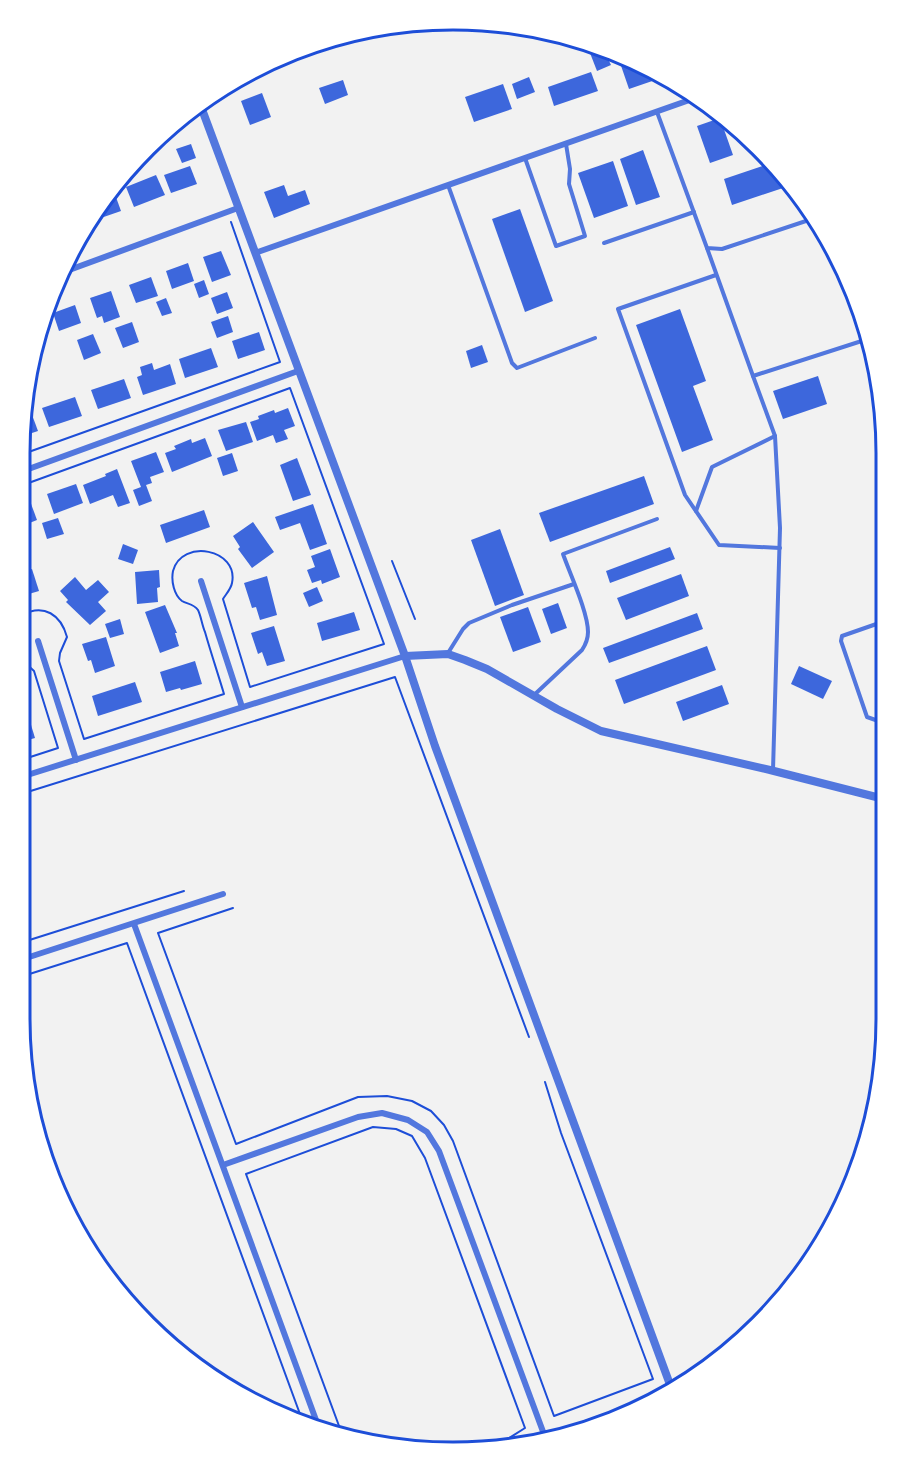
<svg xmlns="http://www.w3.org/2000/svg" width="906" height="1472" font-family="'Golos Text',sans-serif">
<rect width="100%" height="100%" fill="#f2f2f2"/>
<g fill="#3d67dc">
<polygon points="603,48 611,65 597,71 590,53"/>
<polygon points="617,54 644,64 664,77 629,89"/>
<polygon points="591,72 598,91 554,106 548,87"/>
<polygon points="529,77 535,92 517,99 512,84"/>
<polygon points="343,80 348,95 325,104 319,88"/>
<polygon points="503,84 512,109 474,122 465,97"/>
<polygon points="262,93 271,117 250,125 241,101"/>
<polygon points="720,118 733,155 710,163 697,126"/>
<polygon points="191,144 196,158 182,163 176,149"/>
<polygon points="643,150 660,197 636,205 620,159"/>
<polygon points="613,161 628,206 594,218 578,173"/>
<polygon points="774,162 792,185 732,205 724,179"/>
<polygon points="190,166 197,184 171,193 164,175"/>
<polygon points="156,175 165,195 134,207 126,187"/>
<polygon points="284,185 288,196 305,190 310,204 274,218 264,192"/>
<polygon points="112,186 121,211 95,220 94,216"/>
<polygon points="520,209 553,301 525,312 492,219"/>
<polygon points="221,251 231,275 212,282 203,257"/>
<polygon points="188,263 194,281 172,289 166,271"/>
<polygon points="151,277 158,296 136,303 129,285"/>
<polygon points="204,280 209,294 199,298 194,284"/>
<polygon points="111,291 120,317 104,323 102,316 97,318 90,298"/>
<polygon points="227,292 233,308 217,314 211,298"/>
<polygon points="166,298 172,313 162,316 156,302"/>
<polygon points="75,305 81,323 59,331 53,313"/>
<polygon points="680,309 706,381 693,386 713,440 682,452 636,325"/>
<polygon points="228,316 233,332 217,338 211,322"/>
<polygon points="132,322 139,342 123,348 115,328"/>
<polygon points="259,332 265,350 238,359 232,341"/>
<polygon points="93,334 101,353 84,360 77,340"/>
<polygon points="482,345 488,362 471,368 466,351"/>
<polygon points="211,348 218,367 185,378 179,359"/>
<polygon points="152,363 154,370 170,364 176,384 143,395 137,377 142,375 140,367"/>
<polygon points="818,376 827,404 783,419 773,391"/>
<polygon points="124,379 131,398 98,409 91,390"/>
<polygon points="75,397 82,416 49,427 42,408"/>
<polygon points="288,408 295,426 284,430 288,439 276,443 273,435 257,441 250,422 259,419 258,416 274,410 275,413"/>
<polygon points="31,412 38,431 23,436 23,415"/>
<polygon points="246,422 253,442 226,451 218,430"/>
<polygon points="205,438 212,456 172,472 165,453 176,449 174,446 191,439 192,443"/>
<polygon points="156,452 164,472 150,477 152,483 146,485 152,501 139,506 133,490 141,487 131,461"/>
<polygon points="232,453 238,471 223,476 217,458"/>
<polygon points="297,458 311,495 293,501 280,465"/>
<polygon points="117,469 130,503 118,507 113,495 90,504 83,485 106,476 105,474"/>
<polygon points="644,476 654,504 550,542 539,513"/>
<polygon points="76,484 83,503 54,514 47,494"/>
<polygon points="30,501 37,520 22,526 23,504"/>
<polygon points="313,504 327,544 310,550 300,523 280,530 275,517"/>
<polygon points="204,510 210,527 166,543 160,525"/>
<polygon points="58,518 64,534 47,539 42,523"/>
<polygon points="253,522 274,552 252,568 238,549 240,547 233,536"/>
<polygon points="500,529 524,595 495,606 471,540"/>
<polygon points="123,544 138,550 133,564 118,559"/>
<polygon points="670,547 675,559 610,583 606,571"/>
<polygon points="330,549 340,577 322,584 321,580 312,583 307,570 315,567 311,556"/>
<polygon points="32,569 39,591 22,596 22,572"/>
<polygon points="159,570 160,587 157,588 158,602 137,604 135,572"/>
<polygon points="681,574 689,596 626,620 617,598"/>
<polygon points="267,576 277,615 260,620 256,607 252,608 244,583"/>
<polygon points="75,577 86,590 98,580 109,592 98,602 106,611 90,625 66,602 68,600 60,591"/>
<polygon points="317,587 323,601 309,607 303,593"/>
<polygon points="558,603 567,628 551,634 542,609"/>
<polygon points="165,605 177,633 175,633 179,646 160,653 145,612"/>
<polygon points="528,607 541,642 513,652 500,617"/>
<polygon points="354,612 360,630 322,641 317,623"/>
<polygon points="697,613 703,629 609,663 603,648"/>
<polygon points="120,619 124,634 110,638 105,624"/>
<polygon points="274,626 285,661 267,666 262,652 258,654 251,633"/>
<polygon points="106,637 115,666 95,673 91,660 88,661 82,644"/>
<polygon points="707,646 716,670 624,704 615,680"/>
<polygon points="195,661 202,684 181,690 180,688 166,692 160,672"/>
<polygon points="799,666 832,681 823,699 791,684"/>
<polygon points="135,682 142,702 98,716 92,696"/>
<polygon points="722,685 729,704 683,721 676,702"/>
<polygon points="28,715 35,738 21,742 21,717"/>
</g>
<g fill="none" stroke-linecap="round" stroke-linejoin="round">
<g stroke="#1d4ed8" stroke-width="2">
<polyline points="23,454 280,362 231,222"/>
<polyline points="392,561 415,619"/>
<path d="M22,615c22,-12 39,0 45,22l-7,16 -1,8 25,78 140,-45c-6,-20 -13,-41 -19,-62 -3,-7 -4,-16 -7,-22 -4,-6 -11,-6 -16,-9 -8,-6 -11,-20 -9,-30 9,-33 66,-22 59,12 -1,6 -6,11 -9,16l27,88 134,-43 -94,-256 -267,97"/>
<polyline points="21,760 58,748 34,671 22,660"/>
<polyline points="21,794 395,677 529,1037"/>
<polyline points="233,908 158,933 236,1144 358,1097 387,1096 412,1101 431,1111 444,1125 453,1141 554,1416 653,1379 561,1133 545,1082"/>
<polyline points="20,943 184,891"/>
<polyline points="20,977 127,943 304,1425"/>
<polyline points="342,1434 246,1174 373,1127 396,1129 412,1136 425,1158 525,1428 498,1445"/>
</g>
<g stroke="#5277de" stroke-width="4">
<polyline points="657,112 707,248 722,249 815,218"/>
<polyline points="525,158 556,246 585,236 569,184 570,169 566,144"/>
<polyline points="448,185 512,363 517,368 595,338"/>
<polyline points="604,243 694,212"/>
<polyline points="707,248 753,376"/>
<polyline points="716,275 618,309 685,495 719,545 780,548"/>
<polyline points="696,511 712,467 775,436"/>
<polyline points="448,653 463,629 469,623 512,605 574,584"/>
<path d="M533,696l49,-46c4,-6 6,-11 6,-18 0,-20 -18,-58 -25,-78l94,-35"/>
<polyline points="884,723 867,717 841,641 842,636 885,621"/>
<polyline points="773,770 780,528 775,436 753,376 871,338"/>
</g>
<g stroke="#5277de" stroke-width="6">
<polyline points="255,253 698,97"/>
<polyline points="61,273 238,208"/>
<polyline points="23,471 298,371"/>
<polyline points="201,581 242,707"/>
<polyline points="38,641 76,760"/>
<polyline points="21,777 405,656"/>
<polyline points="134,924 320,1431"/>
<polyline points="20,960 223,894"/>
<polyline points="223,1165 358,1117 382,1113 408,1120 427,1132 439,1151 545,1437"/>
<polyline points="545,1437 657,1398"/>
</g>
<g stroke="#5277de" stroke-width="8">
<polyline points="200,104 405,656 435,746 672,1390"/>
<polyline points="405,656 448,654 465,660 487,669 557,709 601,731 770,770 884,799"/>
</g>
</g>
<path d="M0 0H906V1472H0ZM453 30H453A423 423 0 0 1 876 453V1019A423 423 0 0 1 453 1442H453A423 423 0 0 1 30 1019V453A423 423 0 0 1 453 30Z" fill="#fff" fill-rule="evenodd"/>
<path fill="none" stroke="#1d4ed8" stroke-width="3" d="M453 30H453A423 423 0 0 1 876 453V1019A423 423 0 0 1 453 1442H453A423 423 0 0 1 30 1019V453A423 423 0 0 1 453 30Z"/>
</svg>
